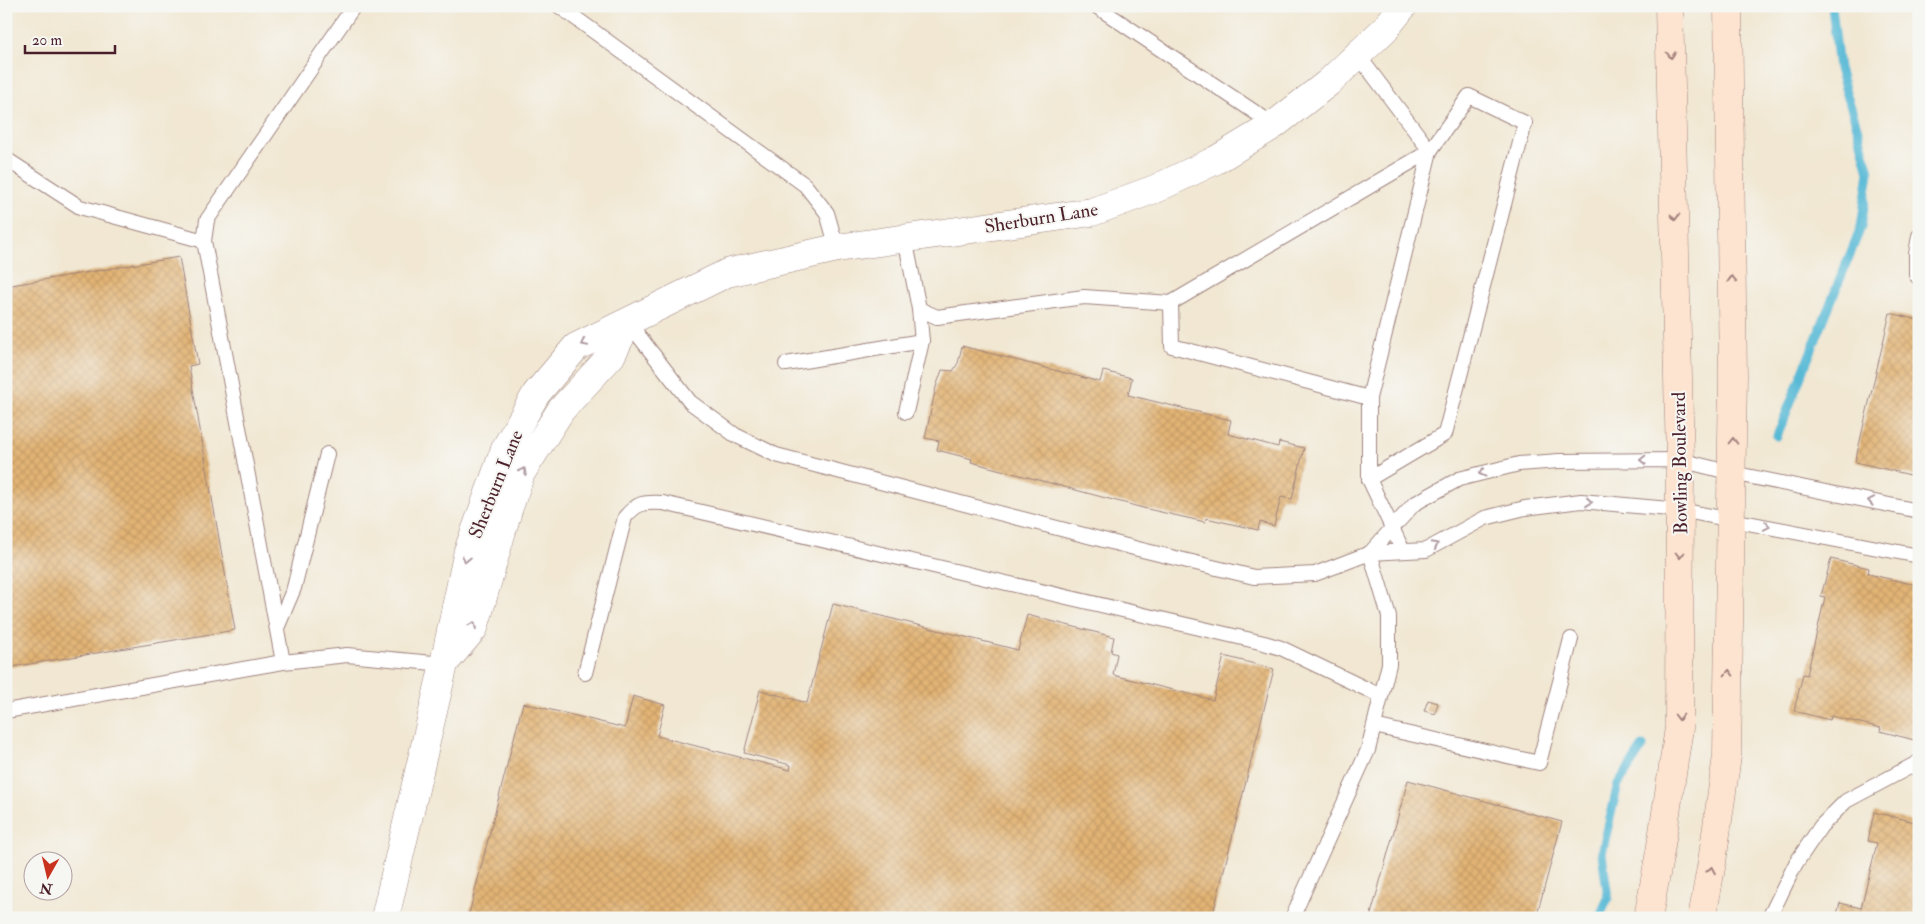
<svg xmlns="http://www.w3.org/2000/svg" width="1925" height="924" font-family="'IM FELL Double Pica',serif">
<defs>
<pattern id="building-cross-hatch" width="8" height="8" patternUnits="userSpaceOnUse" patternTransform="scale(1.25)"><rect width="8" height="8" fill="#e2b475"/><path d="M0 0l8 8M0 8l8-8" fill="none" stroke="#c39a65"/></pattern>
</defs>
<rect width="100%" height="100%" fill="#f6f6f2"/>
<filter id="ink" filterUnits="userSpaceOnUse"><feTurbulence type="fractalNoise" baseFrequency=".02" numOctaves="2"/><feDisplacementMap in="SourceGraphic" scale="10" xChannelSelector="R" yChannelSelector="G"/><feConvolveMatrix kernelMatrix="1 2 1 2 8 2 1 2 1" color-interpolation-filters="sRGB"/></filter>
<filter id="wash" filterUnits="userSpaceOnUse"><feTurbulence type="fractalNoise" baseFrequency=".0096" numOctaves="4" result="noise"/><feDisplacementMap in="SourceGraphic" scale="20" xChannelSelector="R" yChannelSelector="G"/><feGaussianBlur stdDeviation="1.12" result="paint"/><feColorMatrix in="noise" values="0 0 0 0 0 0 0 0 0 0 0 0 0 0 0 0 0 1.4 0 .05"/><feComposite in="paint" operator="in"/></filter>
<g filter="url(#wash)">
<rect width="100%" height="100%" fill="#f1e7d2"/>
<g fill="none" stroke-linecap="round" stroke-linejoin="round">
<g stroke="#57b9d6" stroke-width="9">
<polyline points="1777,436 1861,227 1869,172 1858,130 1839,69 1832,6"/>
<polyline points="1599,918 1608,898 1602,853 1618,784 1643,746"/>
</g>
</g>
<g id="blocks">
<g fill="url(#building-cross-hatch)">
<polygon points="179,257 198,364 189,366 235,630 6,668 6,286"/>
<polygon points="1890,313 1919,320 1919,477 1855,462"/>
<polygon points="962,346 1100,382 1103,371 1132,378 1128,395 1231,420 1228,434 1278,447 1279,442 1304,448 1292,499 1281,497 1274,526 1260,522 1258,530 1206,518 1205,522 1143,508 971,462 972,459 937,450 939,441 925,438 936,387 942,370 953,371 958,363"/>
<polygon points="1831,559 1869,568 1868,574 1916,585 1919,577 1919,721 1914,740 1880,731 1881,728 1831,716 1830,720 1794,711 1803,674 1807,675 1825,597 1821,596"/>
<polygon points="833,604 1018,650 1027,615 1114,637 1111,652 1117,654 1113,675 1213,700 1224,656 1274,669 1212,918 468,918 523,703 625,728 633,696 665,705 657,736 790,770 791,765 744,753 760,690 807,703"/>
<polygon points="1428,700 1438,703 1435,714 1424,711"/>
<polygon points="1408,780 1562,822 1536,918 1370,918"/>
<polygon points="1874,812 1919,823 1919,918 1836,918 1840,903 1861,908 1877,843 1868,841"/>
</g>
</g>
</g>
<g filter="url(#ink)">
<use href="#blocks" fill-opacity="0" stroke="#9e837e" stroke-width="1"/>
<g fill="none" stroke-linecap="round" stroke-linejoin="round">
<defs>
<g id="lane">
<polyline points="559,6 805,185 827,213 837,248"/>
<polyline points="1096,6 1274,125"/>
<polyline points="1358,55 1430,151 1469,96 1525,123 1445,434 1369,479 1369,398 1172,346 1171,303 1430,151"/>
<polyline points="6,159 80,207 204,241"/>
<polyline points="1919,236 1916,254 1916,275 1919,278"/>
<polyline points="905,238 919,309 937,317 1084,297 1171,303"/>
<polyline points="628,322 690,402 735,435 776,455 1138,549 1254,577 1315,574 1370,553 1426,550 1485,518 1525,508 1581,501 1680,510 1919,556"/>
<polyline points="786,364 922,341 919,309"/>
<polyline points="1369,398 1430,151"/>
<polyline points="906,412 922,341"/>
<polyline points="1369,479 1403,551"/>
<polyline points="1370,553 1414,504 1459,479 1519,464 1559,461 1680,460 1732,473 1919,511"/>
<polyline points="277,628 294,588 327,454"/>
<polyline points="283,662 204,241 207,220 354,6"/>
<path d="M585,673l40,-156c13,-15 19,-15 38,-14l601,140 17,5 100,48"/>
<polyline points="6,711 283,662 347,655 444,664"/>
<polyline points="1374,726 1539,763 1571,639"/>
<polyline points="1292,918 1368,750 1389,664 1389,616 1370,553"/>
<polyline points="1769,918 1796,863 1821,826 1846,801 1919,762"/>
</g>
<g id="street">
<polyline points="446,661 474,628 508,510 521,473 561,410 611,356 628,322"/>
<polyline points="385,918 444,664 468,551 505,449 536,394 576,347 727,273 837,248 1092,212 1155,189 1216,160 1274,125 1328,83 1385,29 1403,6"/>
</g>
<g id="secondary">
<polyline points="1648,918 1660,852 1679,728 1680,460 1669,6"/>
<polyline points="1702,918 1712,862 1727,756 1733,376 1728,6"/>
</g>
</defs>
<use href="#lane" stroke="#9e837e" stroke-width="16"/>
<use href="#street" stroke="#9e837e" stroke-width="29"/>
<use href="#secondary" stroke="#9e837e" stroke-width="29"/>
<use href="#lane" stroke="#fff" stroke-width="14"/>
<use href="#street" stroke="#fff" stroke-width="28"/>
<use href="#secondary" stroke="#fde4d0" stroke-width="28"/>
</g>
<defs><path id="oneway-chevron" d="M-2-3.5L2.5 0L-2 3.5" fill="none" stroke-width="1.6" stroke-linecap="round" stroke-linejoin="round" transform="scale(1.25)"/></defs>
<g stroke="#a4827e">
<use href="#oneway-chevron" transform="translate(1671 55) rotate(89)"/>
<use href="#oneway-chevron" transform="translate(1675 217) rotate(89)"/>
<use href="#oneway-chevron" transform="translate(1732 279) rotate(-91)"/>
<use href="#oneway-chevron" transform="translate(1733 441) rotate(-89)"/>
<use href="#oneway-chevron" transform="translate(1680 555) rotate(90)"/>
<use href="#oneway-chevron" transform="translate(1729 673) rotate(-89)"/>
<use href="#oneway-chevron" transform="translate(1679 717) rotate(90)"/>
<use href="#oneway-chevron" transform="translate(1711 870) rotate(-80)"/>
</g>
<g stroke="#ae9aa0">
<use href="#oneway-chevron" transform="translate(584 343) rotate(154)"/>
<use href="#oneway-chevron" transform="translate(1643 460) rotate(179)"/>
<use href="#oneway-chevron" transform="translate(523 471) rotate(-63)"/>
<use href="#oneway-chevron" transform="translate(1482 473) rotate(166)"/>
<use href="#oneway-chevron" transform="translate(1871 501) rotate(-169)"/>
<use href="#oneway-chevron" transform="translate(1589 502) rotate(5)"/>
<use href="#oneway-chevron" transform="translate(1767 526) rotate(11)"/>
<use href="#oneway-chevron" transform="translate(1435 545) rotate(-28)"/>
<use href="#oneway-chevron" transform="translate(466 559) rotate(102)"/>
<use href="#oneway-chevron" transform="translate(473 625) rotate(-64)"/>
</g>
</g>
<g text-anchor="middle" stroke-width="4" stroke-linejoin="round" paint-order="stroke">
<g font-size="19" fill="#4a1f2b" stroke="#f6f6f2">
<text transform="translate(1041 217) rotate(-9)" y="7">Sherburn Lane</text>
<text transform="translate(1679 463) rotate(-91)" y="7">Bowling Boulevard</text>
<text transform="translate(495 484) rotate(-68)" y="7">Sherburn Lane</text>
</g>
</g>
<rect width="1925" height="924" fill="none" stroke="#f6f6f2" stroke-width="25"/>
<g transform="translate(48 876) rotate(188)"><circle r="24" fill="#f6f6f2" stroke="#b1a0a2"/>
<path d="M0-4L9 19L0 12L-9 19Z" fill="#c8321e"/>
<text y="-8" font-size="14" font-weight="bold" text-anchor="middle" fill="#4a1f2b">N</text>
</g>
<path d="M25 45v8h90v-8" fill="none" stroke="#4a1f2b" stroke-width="2.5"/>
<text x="32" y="45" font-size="15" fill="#4a1f2b" stroke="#f6f6f2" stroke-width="4" paint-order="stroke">20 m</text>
</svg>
